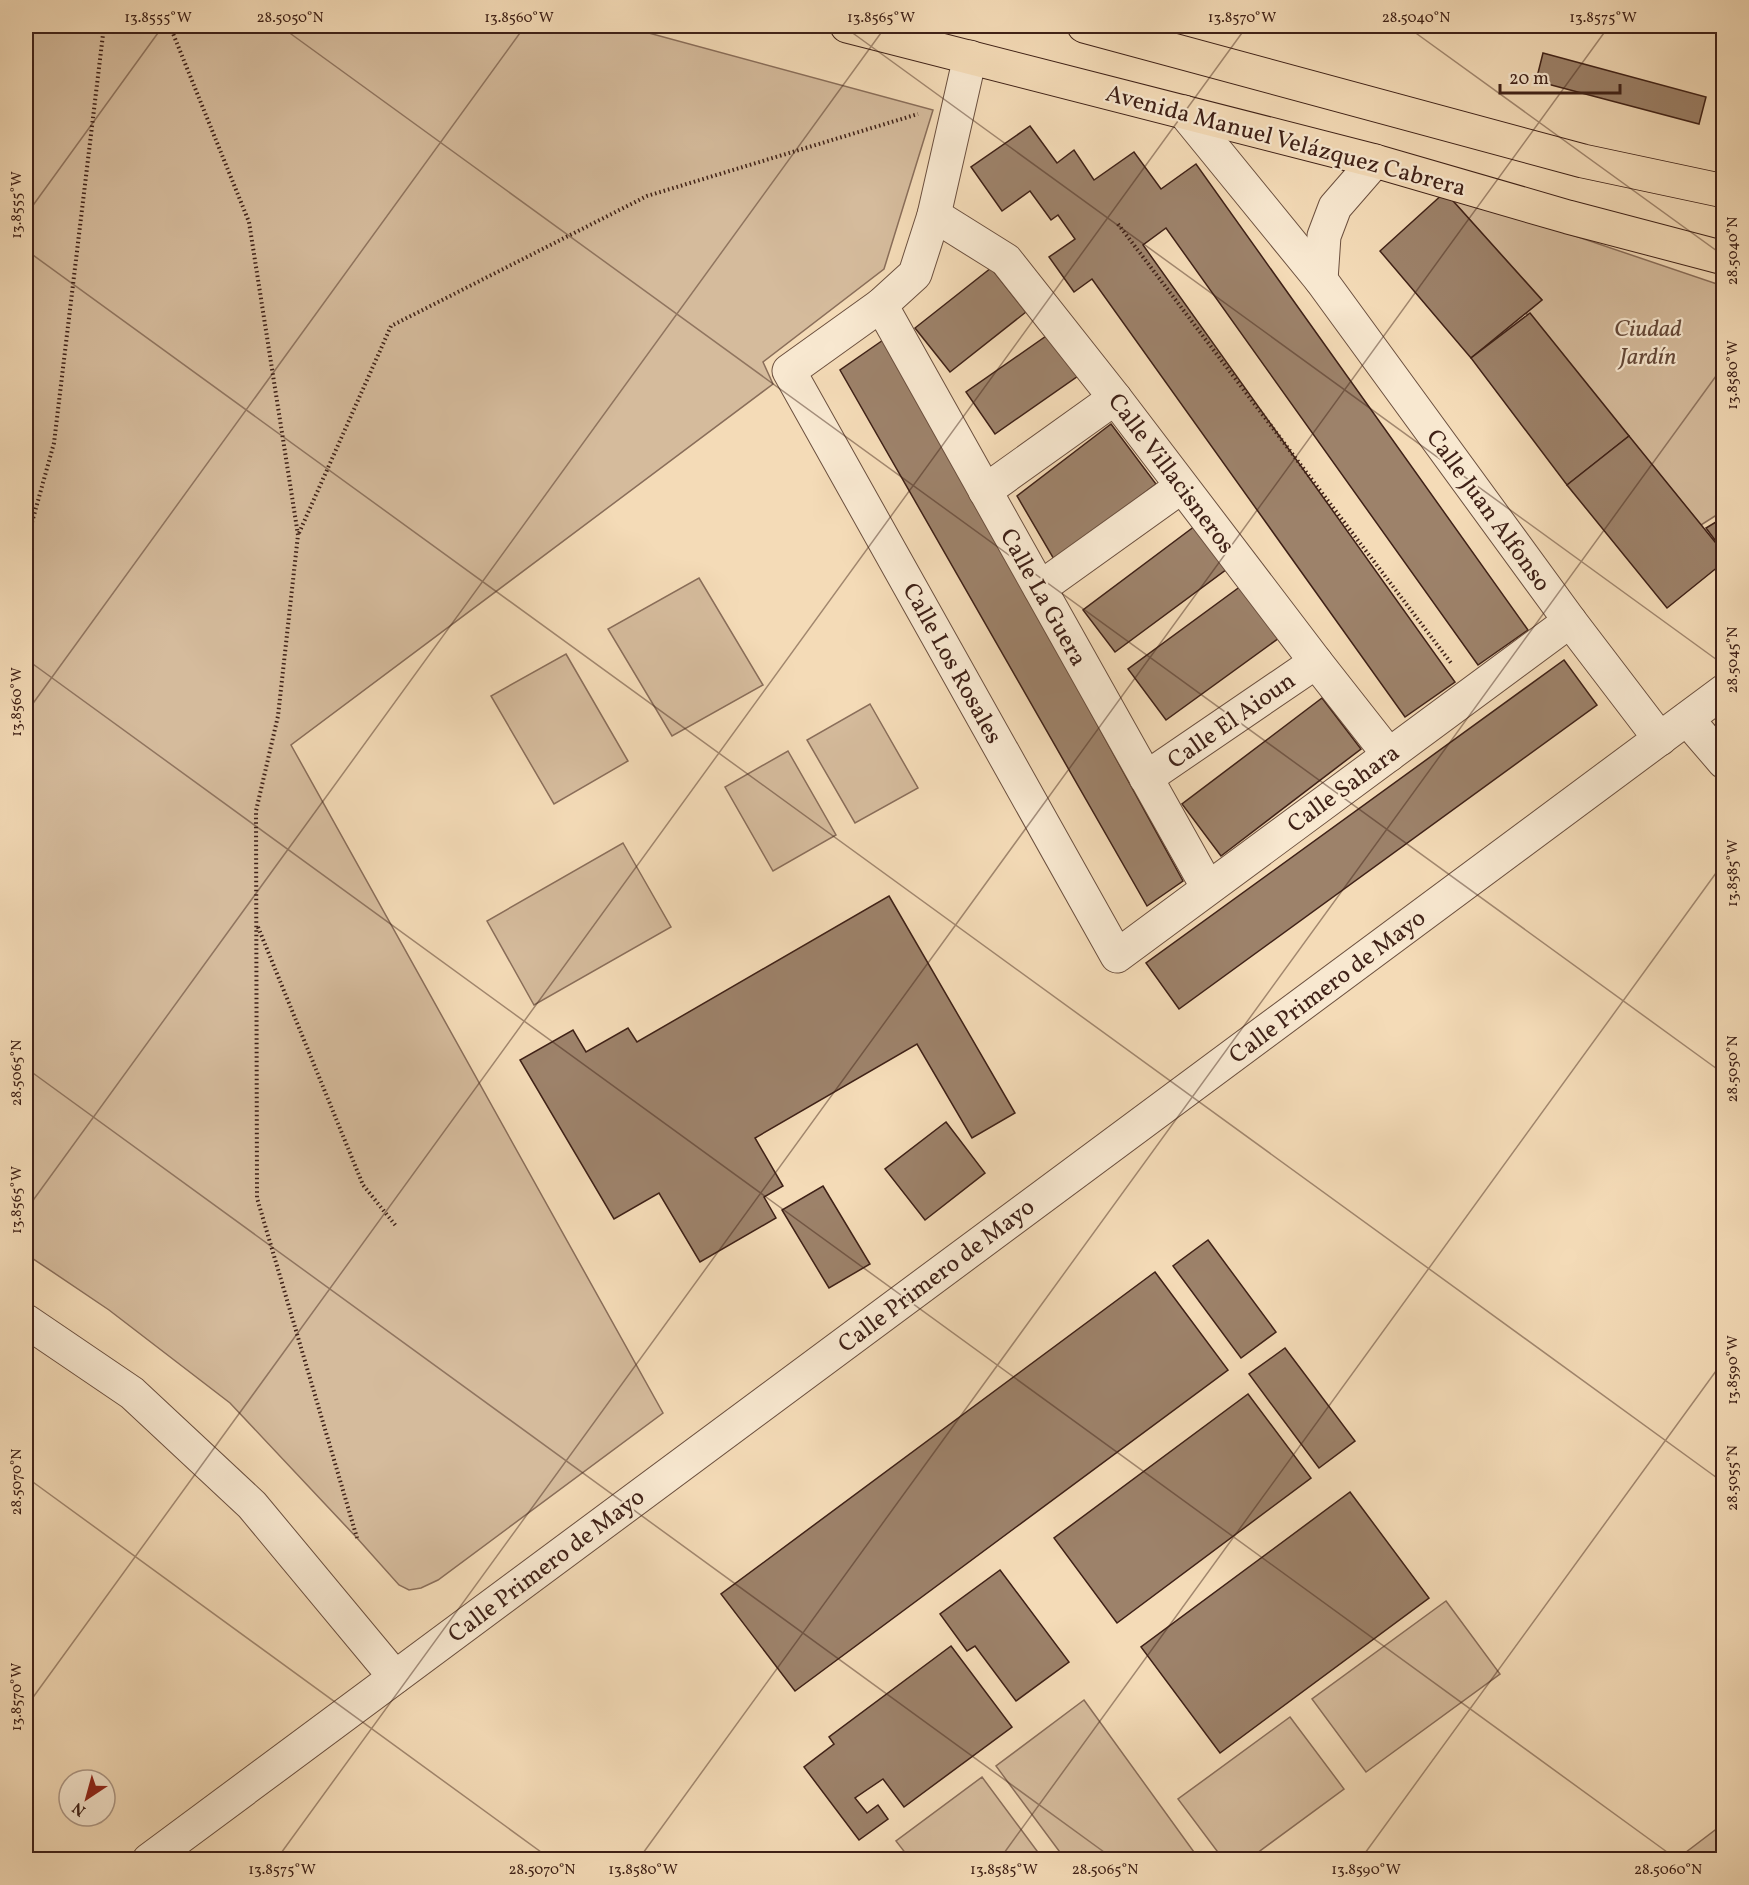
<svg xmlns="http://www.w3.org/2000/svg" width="1749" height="1885" font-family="Vollkorn,serif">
<rect width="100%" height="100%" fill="#f4dbb7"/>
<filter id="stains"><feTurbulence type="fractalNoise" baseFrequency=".00333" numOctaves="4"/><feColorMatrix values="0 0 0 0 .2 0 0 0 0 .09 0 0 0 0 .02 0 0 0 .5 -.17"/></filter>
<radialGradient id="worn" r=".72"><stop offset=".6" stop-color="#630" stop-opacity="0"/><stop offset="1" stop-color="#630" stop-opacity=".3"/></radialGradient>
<g fill="#d5bb9c" stroke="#8a6e5a" stroke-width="1.5">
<polygon points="26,26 623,26 933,110 884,269 763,362 773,384 291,745 663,1413 438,1580 421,1588 409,1590 399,1585 357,1538 230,1403 109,1310 26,1254"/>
<polygon points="1445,192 1723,286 1723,511 1701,525 1526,313 1542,300"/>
<polygon points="699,578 763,685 672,736 608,629"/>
<polygon points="566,654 628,761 554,804 491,696"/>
<polygon points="870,704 918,788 855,823 807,740"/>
<polygon points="788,751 836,835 773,871 725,787"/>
<polygon points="623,843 671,927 534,1005 487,921"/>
<polygon points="1446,1601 1500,1674 1366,1772 1312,1699"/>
<polygon points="1084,1700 1199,1859 1065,1859 996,1766"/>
<polygon points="1290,1717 1344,1789 1249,1859 1223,1859 1178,1799"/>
<polygon points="982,1777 1043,1859 910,1859 896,1841"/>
<polygon points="1723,1824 1723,1859 1677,1859"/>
</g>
<g fill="#9d826a" stroke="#3f2117" stroke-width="1.5">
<polygon points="1513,26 1540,26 1538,33"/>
<polygon points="1543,53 1706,97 1699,124 1536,81"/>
<polygon points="1030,126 1057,163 1074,150 1094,180 1134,152 1161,189 1196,164 1528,630 1478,665 1166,228 1143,245 1455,682 1405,717 1092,279 1074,292 1049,257 1075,239 1058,215 1051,220 1030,191 1002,211 971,167"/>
<polygon points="1445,192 1542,300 1471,358 1380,251"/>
<polygon points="991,268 1026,312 950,372 915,328"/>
<polygon points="1530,313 1629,436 1567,485 1471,358"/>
<polygon points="1049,334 1078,376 995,434 966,392"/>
<polygon points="886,338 1183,881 1147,906 840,370"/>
<polygon points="1111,424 1156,484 1055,561 1017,496"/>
<polygon points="1629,436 1724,553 1724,562 1667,608 1567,485"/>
<polygon points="1724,517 1724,552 1706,528"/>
<polygon points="1195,526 1227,569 1115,652 1083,610"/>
<polygon points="1241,586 1279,638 1166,720 1128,669"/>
<polygon points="1564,660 1597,705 1179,1009 1146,963"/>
<polygon points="1322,698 1361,749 1221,856 1182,804"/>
<polygon points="889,896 1015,1113 972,1138 917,1044 755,1138 783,1186 764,1197 776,1218 700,1262 659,1193 614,1219 520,1060 573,1030 586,1052 628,1028 637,1042"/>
<polygon points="946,1122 985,1173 925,1220 885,1169"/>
<polygon points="823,1186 870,1264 829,1288 782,1210"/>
<polygon points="1208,1240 1276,1332 1241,1358 1173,1266"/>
<polygon points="1155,1272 1228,1370 795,1691 721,1594"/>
<polygon points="1285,1348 1355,1441 1319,1468 1249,1374"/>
<polygon points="1248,1394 1311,1478 1117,1623 1054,1538"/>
<polygon points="1350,1492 1429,1598 1220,1753 1141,1647"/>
<polygon points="1000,1570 1069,1662 1016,1701 975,1646 967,1651 940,1614"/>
<polygon points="951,1646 1012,1727 904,1807 883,1779 855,1798 867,1813 878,1805 888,1819 859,1840 804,1767 834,1744 829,1737"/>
</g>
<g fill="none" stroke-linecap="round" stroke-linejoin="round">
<defs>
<g id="minor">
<polyline points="970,57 934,215 915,274 881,305 789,371 1117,956 1570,621"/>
<polyline points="1184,112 1321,280 1570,621 1660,739"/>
<polyline points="934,215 1006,260 1115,398 1316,662 1389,755"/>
<polyline points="1321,280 1324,236 1335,207 1375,161"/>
<polyline points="881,305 1208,888"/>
<polyline points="985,491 1115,398"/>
<polyline points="1040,588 1181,487"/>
<polyline points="1687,719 1724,762"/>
<polyline points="1146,778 1316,662"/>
<polyline points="26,1321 132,1393 252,1505 395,1677"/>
<polyline points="149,1860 1724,691"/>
</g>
<g id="primary">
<polyline points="847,26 1375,161 1568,217 1724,258"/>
<polyline points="1084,26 1583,161 1724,191"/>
</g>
</defs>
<use href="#minor" stroke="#6c503f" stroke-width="35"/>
<use href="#primary" stroke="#3f2117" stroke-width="35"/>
<g stroke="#3f2117" stroke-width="4" stroke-dasharray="1.5 3" stroke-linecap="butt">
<polyline points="170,26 249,222 298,535 278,716 256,811 257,1198 357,1538"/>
<polyline points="1118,224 1451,663"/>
<polyline points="299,533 391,326 647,196 918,114"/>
<polyline points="26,544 54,443 104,26"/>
<polyline points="258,927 363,1185 396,1226"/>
</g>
<use href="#minor" stroke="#f8e8d0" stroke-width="33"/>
<use href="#primary" stroke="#f4dbb7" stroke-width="33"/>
</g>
<path fill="none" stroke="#3f2117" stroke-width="1.5" stroke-opacity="0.45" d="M280,26l1444,1048M843,26l881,639M1406,26l318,230M26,215l137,-189M26,250l1698,1233M26,659l1652,1201M26,713l499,-687M26,1068l1089,792M26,1210l860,-1184M26,1477l526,383M26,1707l1221,-1681M276,1860l1333,-1834M638,1860l1086,-1495M999,1860l725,-998M1360,1860l364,-500M1722,1860l2,-3"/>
<g text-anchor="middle" stroke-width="4.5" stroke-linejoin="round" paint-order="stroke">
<g font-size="24" fill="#3f2117" stroke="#f8e8d0">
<text transform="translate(1286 140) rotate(15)" y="8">Avenida Manuel Velázquez Cabrera</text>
<text transform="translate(1172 473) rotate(53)" y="8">Calle Villacisneros</text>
<text transform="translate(1489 510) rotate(54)" y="8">Calle Juan Alfonso</text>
<text transform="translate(1044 597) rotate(61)" y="8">Calle La Guera</text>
<text transform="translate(953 663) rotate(61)" y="8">Calle Los Rosales</text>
<text transform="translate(1231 720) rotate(-35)" y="8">Calle El Aioun</text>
<text transform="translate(1343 788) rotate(-36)" y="8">Calle Sahara</text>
<text transform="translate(1327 986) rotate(-37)" y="8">Calle Primero de Mayo</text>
<text transform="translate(936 1275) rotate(-37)" y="8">Calle Primero de Mayo</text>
<text transform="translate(546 1565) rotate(-37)" y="8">Calle Primero de Mayo</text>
</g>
<g font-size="24" font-style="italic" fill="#644838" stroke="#f8e8d0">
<text x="1648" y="336">Ciudad<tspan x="1648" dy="28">Jardín</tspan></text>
</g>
</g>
<rect width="1749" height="1885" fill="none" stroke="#f4dbb7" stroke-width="66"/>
<g transform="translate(87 1798) rotate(216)"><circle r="28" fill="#f8e8d0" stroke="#ae9886" stroke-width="1.5"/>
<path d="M0-4.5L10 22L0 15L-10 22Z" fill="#8f2418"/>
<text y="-9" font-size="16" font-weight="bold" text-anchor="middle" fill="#3f2117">N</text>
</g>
<path d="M1500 84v9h120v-9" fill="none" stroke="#3f2117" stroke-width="3"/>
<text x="1509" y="84" font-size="18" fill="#3f2117" stroke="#f8e8d0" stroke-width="4.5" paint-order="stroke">20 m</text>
<rect x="33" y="33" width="1683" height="1819" fill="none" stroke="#3f2117" stroke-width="2"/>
<g font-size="15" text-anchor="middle" fill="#3f2117">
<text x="158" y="22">13.8555°W</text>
<text x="290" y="22">28.5050°N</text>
<text x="519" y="22">13.8560°W</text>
<text x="881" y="22">13.8565°W</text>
<text x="1242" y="22">13.8570°W</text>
<text x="1416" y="22">28.5040°N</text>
<text x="1603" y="22">13.8575°W</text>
<text transform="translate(16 205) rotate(-90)" y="5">13.8555°W</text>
<text transform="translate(1732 251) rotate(-90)" y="5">28.5040°N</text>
<text transform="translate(1732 375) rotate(-90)" y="5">13.8580°W</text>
<text transform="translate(1732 660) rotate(-90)" y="5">28.5045°N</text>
<text transform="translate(16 702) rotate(-90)" y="5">13.8560°W</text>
<text transform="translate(1732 873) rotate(-90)" y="5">13.8585°W</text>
<text transform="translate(1732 1069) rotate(-90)" y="5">28.5050°N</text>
<text transform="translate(16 1073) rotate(-90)" y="5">28.5065°N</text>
<text transform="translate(16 1200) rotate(-90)" y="5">13.8565°W</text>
<text transform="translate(1732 1370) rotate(-90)" y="5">13.8590°W</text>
<text transform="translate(1732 1478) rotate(-90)" y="5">28.5055°N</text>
<text transform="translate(16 1482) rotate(-90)" y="5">28.5070°N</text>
<text transform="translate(16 1697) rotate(-90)" y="5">13.8570°W</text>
<text x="282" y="1874">13.8575°W</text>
<text x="542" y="1874">28.5070°N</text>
<text x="643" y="1874">13.8580°W</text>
<text x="1004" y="1874">13.8585°W</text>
<text x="1105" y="1874">28.5065°N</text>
<text x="1366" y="1874">13.8590°W</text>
<text x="1668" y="1874">28.5060°N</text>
</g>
<rect width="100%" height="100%" filter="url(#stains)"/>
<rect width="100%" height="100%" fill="url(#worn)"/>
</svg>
